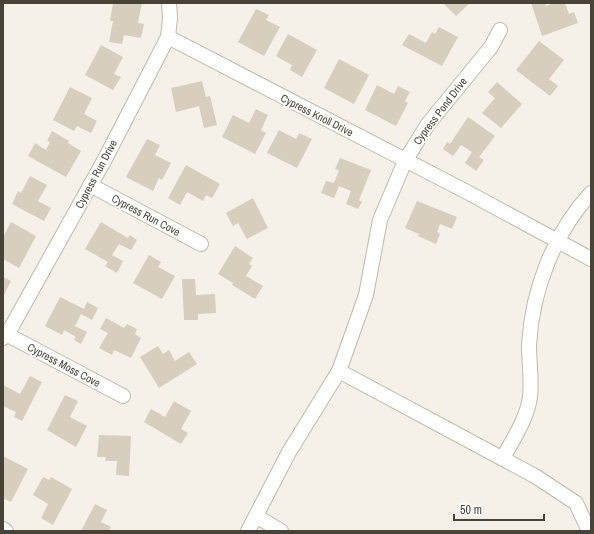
<svg xmlns="http://www.w3.org/2000/svg" width="594" height="534" font-family="'Archivo Narrow',sans-serif">
<rect width="100%" height="100%" fill="#f5f1e8"/>
<g fill="#d7cebd">
<polygon points="113,3 142,3 138,23 144,24 141,38 124,35 122,44 109,42 113,21 110,21"/>
<polygon points="443,3 470,3 456,16"/>
<polygon points="531,3 545,3 546,6 555,3 565,3 569,14 574,12 578,23 542,36"/>
<polygon points="256,9 269,15 266,20 280,27 264,56 238,42"/>
<polygon points="439,27 458,37 442,66 402,45 409,34 426,43 432,32 435,34"/>
<polygon points="288,34 317,50 302,77 290,70 292,65 276,56"/>
<polygon points="539,41 564,60 549,79 558,86 550,96 516,70"/>
<polygon points="101,45 123,57 114,74 121,77 113,90 85,75"/>
<polygon points="339,59 369,75 354,104 324,88"/>
<polygon points="202,81 206,97 210,96 217,125 204,128 199,106 176,112 171,88"/>
<polygon points="497,82 522,104 501,128 482,113 495,98 488,92"/>
<polygon points="377,85 394,94 398,86 410,92 405,101 408,103 396,126 365,110"/>
<polygon points="70,87 92,98 84,114 97,121 91,133 77,126 74,131 53,120"/>
<polygon points="256,109 268,115 261,130 266,133 255,154 222,137 233,115 249,123"/>
<polygon points="468,117 495,136 479,157 484,160 476,171 465,163 472,152 461,145 453,156 443,149 447,142 450,144"/>
<polygon points="279,130 296,139 299,133 312,139 297,168 267,153"/>
<polygon points="52,131 69,141 68,143 81,151 66,177 28,156 35,143 46,150 50,142 47,141"/>
<polygon points="147,139 160,145 155,155 171,163 162,180 159,178 153,191 126,177"/>
<polygon points="340,158 371,170 359,200 362,202 358,209 346,204 351,191 339,186 334,198 321,193 326,181 334,183 339,170 335,169"/>
<polygon points="186,165 220,184 212,198 206,195 203,201 187,192 180,205 168,198"/>
<polygon points="30,176 47,185 38,201 51,208 44,221 12,204 18,191 21,193"/>
<polygon points="253,198 268,228 247,239 238,223 233,226 226,213"/>
<polygon points="417,201 457,217 452,229 440,224 437,232 440,234 436,244 418,236 419,234 405,228"/>
<polygon points="11,222 36,236 19,268 3,259 3,237"/>
<polygon points="101,222 128,238 130,235 137,240 131,250 119,244 112,255 123,261 117,273 105,266 108,262 85,249"/>
<polygon points="235,246 253,258 249,264 252,266 246,276 263,286 255,299 232,285 233,283 218,274"/>
<polygon points="149,255 161,262 158,267 175,276 162,299 133,283"/>
<polygon points="3,277 11,281 3,297"/>
<polygon points="182,279 195,279 196,295 215,294 216,313 198,314 198,320 184,320"/>
<polygon points="60,297 84,309 87,302 98,308 92,320 81,314 75,326 87,332 81,344 74,340 76,337 64,330 62,335 45,326"/>
<polygon points="106,318 124,328 127,324 137,329 135,334 141,338 131,358 114,350 112,355 99,348 108,333 100,329"/>
<polygon points="158,346 163,354 169,350 175,361 189,352 197,364 159,388 140,357"/>
<polygon points="30,376 42,382 22,421 14,417 16,412 3,406 3,385 20,394"/>
<polygon points="65,395 78,401 70,417 87,426 76,447 47,430"/>
<polygon points="174,401 191,411 181,429 188,433 181,444 144,422 151,409 165,417"/>
<polygon points="99,435 131,436 129,476 116,475 117,461 105,461 106,457 97,457"/>
<polygon points="3,456 28,469 11,502 3,498"/>
<polygon points="43,477 49,480 51,477 72,489 53,525 41,518 48,504 33,495"/>
<polygon points="95,504 107,510 101,522 111,527 109,531 81,531"/>
</g>
<g fill="none" stroke-linecap="round" stroke-linejoin="round">
<defs>
<g id="minor">
<polyline points="168,37 467,192 591,259"/>
<polyline points="90,185 201,244"/>
<polyline points="6,334 123,396"/>
<polyline points="3,338 12,326 105,159 168,37 170,18 169,3"/>
<polyline points="339,371 535,476 576,503 589,531"/>
<path d="M503,458c10,-19 24,-39 27,-61 2,-17 -1,-35 -1,-52 3,-55 25,-112 62,-152"/>
<polyline points="256,516 281,531"/>
<polyline points="3,529 6,531"/>
<polyline points="248,531 289,452 339,371 366,295 380,220 405,161 428,124 491,47 500,30"/>
</g>
</defs>
<use href="#minor" stroke="#c1baaa" stroke-width="16"/>
<use href="#minor" stroke="#fff" stroke-width="14"/>
</g>
<g text-anchor="middle" stroke-width="3.5" stroke-linejoin="round" paint-order="stroke">
<g font-size="11" fill="#494236" stroke="#fff">
<text transform="translate(440 111) rotate(-53)" y="4">Cypress Pond Drive</text>
<text transform="translate(317 115) rotate(27)" y="4">Cypress Knoll Drive</text>
<text transform="translate(96 174) rotate(-62)" y="4">Cypress Run Drive</text>
<text transform="translate(146 215) rotate(28)" y="4">Cypress Run Cove</text>
<text transform="translate(64 365) rotate(28)" y="4">Cypress Moss Cove</text>
</g>
</g>
<rect width="594" height="534" fill="none" stroke="#494236" stroke-width="8"/>
<path d="M454 514v6h90v-6" fill="none" stroke="#494236" stroke-width="2"/>
<text x="460" y="514" font-size="12" fill="#494236" stroke="#ffffff" stroke-width="3" paint-order="stroke">50 m</text>
</svg>
